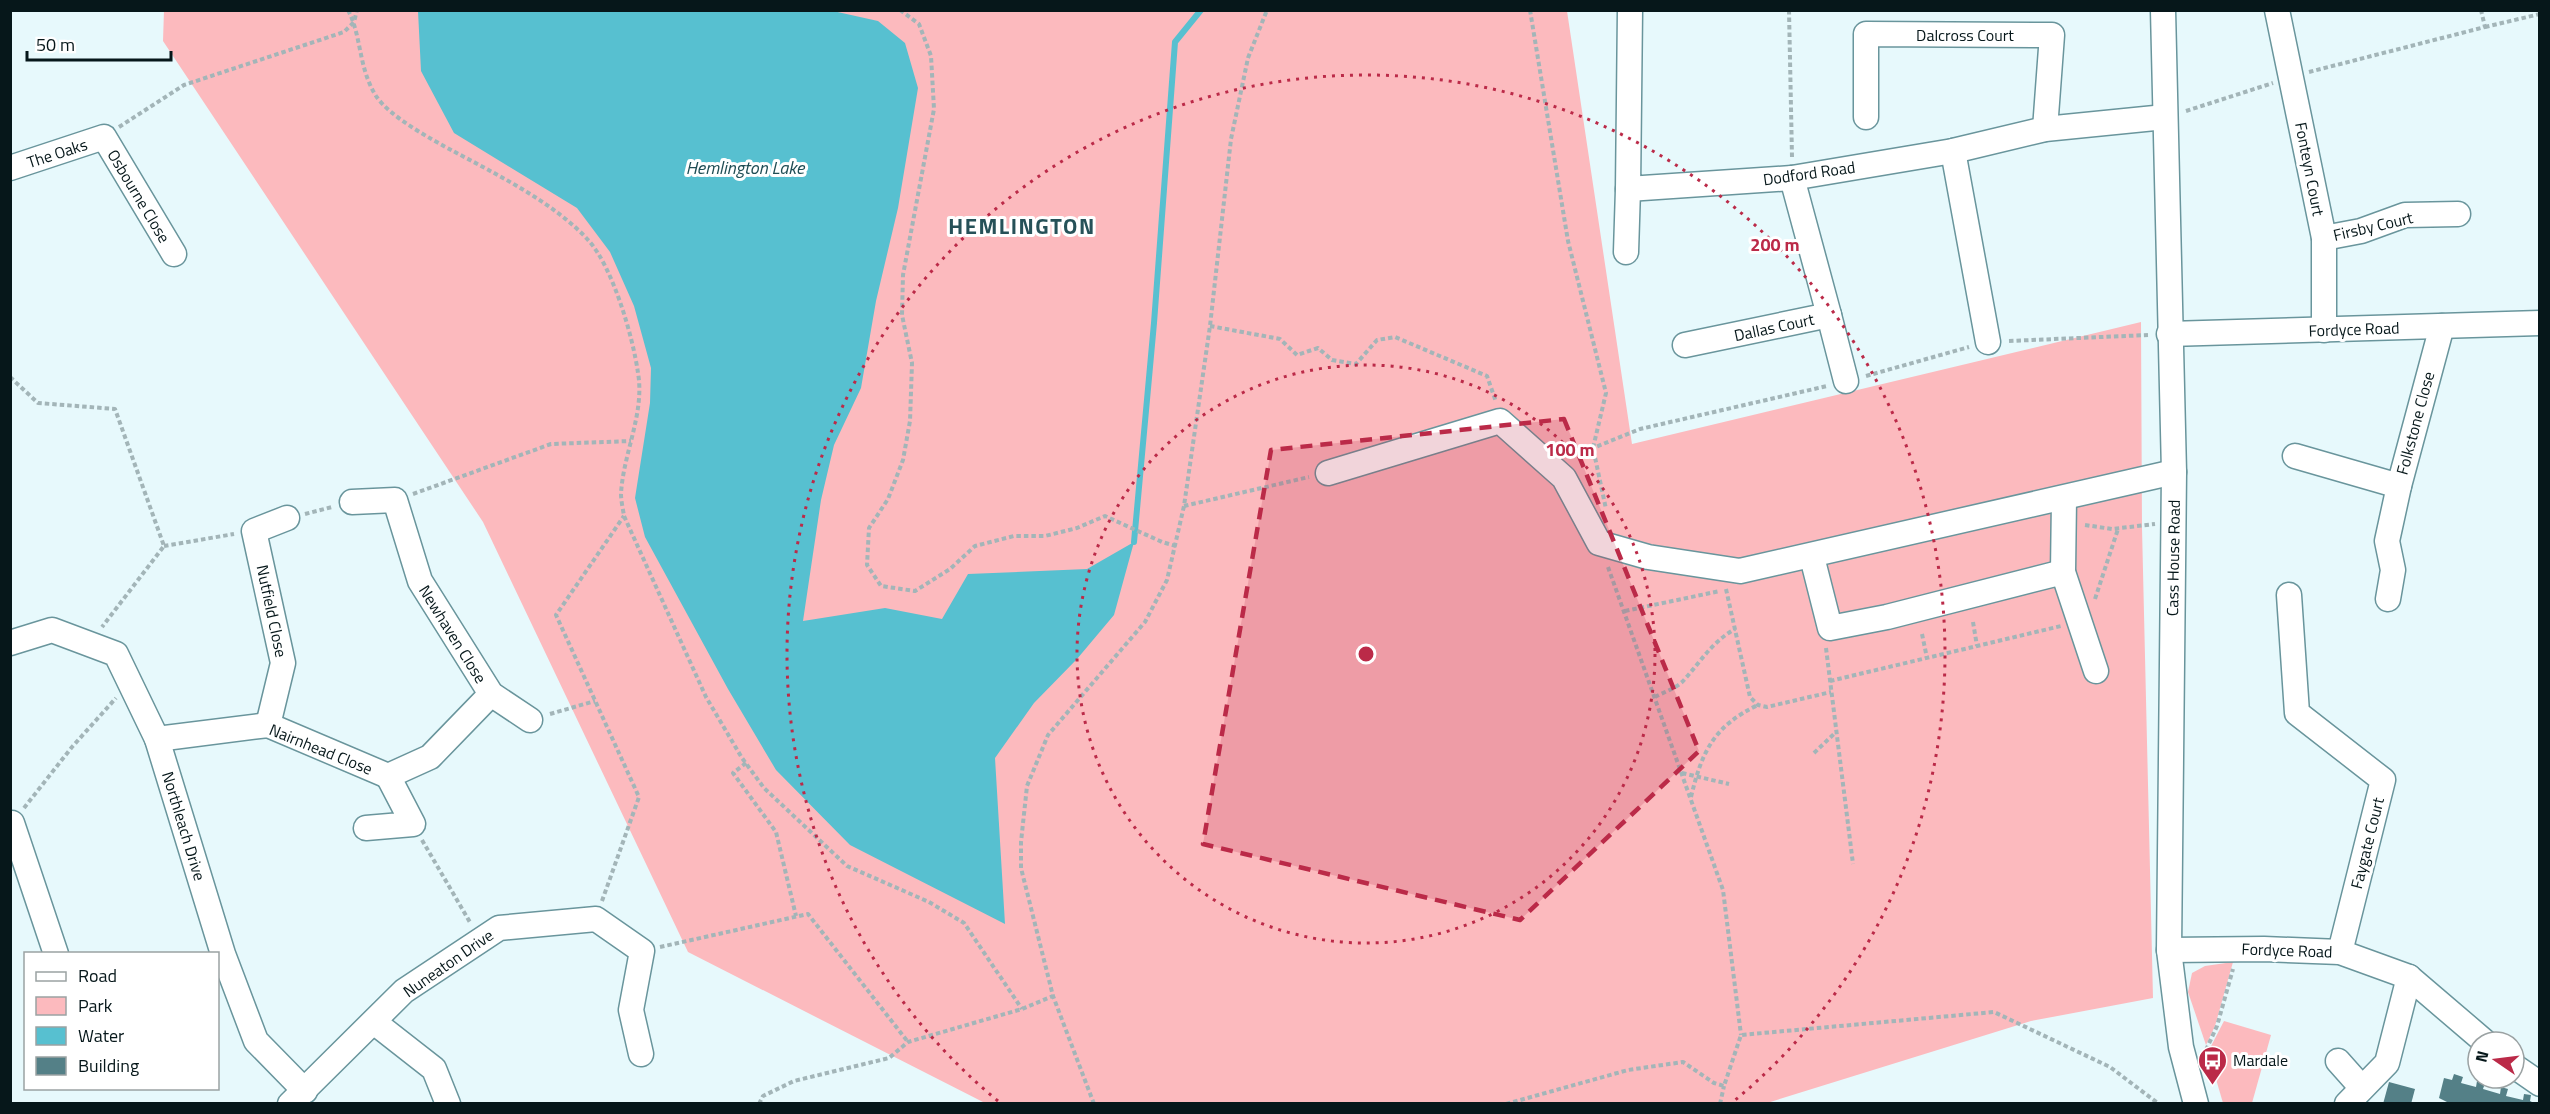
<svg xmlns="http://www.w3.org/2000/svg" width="2550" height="1114" font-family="'Titillium Web',sans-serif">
<rect width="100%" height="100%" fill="#e7f9fc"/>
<g fill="#fcbabe">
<polygon points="164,10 1567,11 1632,444 2141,322 2142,528 2153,998 2031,1021 1767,1103 985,1103 688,952 483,522 163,41"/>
<polygon points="2233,962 2215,1026 2206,1045 2188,992 2192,973 2205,966"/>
<polygon points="2224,1021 2271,1035 2252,1103 2223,1103 2208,1052"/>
</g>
<polygon fill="#57c0d0" points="418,11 833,11 878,21 905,43 918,88 898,208 876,301 861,388 834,445 821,500 803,621 885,608 942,619 968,574 1087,569 1134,542 1114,615 1077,659 1034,703 995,758 1005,924 850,845 776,770 728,689 645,537 635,498 650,403 651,368 634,306 610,252 577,208 454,133 421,71"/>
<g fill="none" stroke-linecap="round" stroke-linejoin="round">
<polyline stroke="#57c0d0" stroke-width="6" points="1134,542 1154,323 1175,42 1201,10"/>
</g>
<g fill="#548087">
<polygon points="2454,1074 2463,1077 2461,1083 2476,1087 2477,1081 2485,1083 2483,1089 2500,1094 2501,1087 2508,1089 2506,1096 2523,1100 2524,1094 2531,1095 2530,1101 2536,1104 2447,1102 2439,1098 2444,1078 2452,1080"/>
<polygon points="2389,1082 2415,1089 2411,1104 2383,1104"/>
</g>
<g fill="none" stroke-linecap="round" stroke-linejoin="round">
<defs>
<g id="minor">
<polyline points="1630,10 1628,189 1792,178 1953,151 2045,129 2165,117"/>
<polyline points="2163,10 2174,472 2169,950 2181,1047 2196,1104"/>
<polyline points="2277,10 2324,238 2324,330"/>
<polyline points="1866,117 1866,34 2052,35 2045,129"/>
<polyline points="1953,151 1988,342"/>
<polyline points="10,168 104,137 174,254"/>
<polyline points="2324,238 2361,231 2405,215 2458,214"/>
<polyline points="1626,252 1628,189"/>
<polyline points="1829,315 1846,381"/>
<polyline points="2169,334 2540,323"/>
<polyline points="1685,345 1829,315 1792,178"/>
<polyline points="2295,456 2399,486 2442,326"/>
<polyline points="1328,473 1500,421 1564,478 1599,543 1648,557 1740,571 2174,472"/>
<polyline points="2064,499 2063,572 2096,671"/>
<polyline points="352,502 395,500 420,581 491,694 530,720"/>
<polyline points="1812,557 1830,628 1887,617 2063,572"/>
<polyline points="2289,595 2297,713 2383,780 2340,952"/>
<polyline points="2388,599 2393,570 2387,541 2399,486"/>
<polyline points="10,643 52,630 116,654 157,739 223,954 256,1041 305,1091"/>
<polyline points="268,725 283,663 254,531 287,518"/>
<polyline points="157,739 268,725 388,776 430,757 491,694"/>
<polyline points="12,823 56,954"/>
<polyline points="366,828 413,824 388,776"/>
<polyline points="2169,950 2264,949 2340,952 2409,977 2485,1042"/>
<polyline points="374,1022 434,1069 448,1104"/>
<polyline points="2338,1061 2362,1088"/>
<polyline points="2514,1066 2540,1084"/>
<polyline points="290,1104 404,991 499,928 596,919 642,951 631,1010 641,1054"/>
<polyline points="2347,1104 2387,1063 2409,977"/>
</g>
</defs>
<use href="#minor" stroke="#69959c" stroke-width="27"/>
<g stroke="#a3b5b8" stroke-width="4" stroke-dasharray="4.5 3" stroke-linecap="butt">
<path d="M348,10c14,27 10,57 28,86 14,21 55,43 77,55 45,24 103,53 136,90 24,27 44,96 49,132 7,40 -15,81 -17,121 0,7 2,15 3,22l82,181 36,61 22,30 83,78 82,36 35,21 58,86"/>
<polyline points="900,10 919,24 931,56 934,109 903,275 902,315 912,363 910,421 903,460 888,499 869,528 867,565 881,586 915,591 950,569 975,546 1014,536 1045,536 1077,528 1105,516 1162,542 1176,546"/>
<polyline points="1530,10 1568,241 1606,393 1593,448 1606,509"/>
<polyline points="1789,10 1792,157"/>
<polyline points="2485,27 2540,14"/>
<polyline points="2309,72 2485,27 2481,10"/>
<polyline points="2186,111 2273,83"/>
<polyline points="119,127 184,85 344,32 354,22 357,10"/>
<polyline points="1210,326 1280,339 1297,355 1318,348 1332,360 1356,364 1377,340 1395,337 1487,376 1496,402"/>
<polyline points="2009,341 2148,335"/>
<polyline points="1866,376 1969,347"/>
<polyline points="10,377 38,403 115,409 164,546 102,627"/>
<polyline points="1568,453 1593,448 1640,429 1827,386"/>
<polyline points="413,494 551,444 631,441"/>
<polyline points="1184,506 1309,477"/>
<polyline points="305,514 332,507"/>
<polyline points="2085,525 2112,529 2155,524"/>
<polyline points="164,546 234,534"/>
<polyline points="1608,567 1723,890 1741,1035"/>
<polyline points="1726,589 1750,697 1758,705 1767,707 1831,692"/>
<polyline points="2095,599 2118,529"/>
<polyline points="1625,611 1720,591"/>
<polyline points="1973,622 1977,646"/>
<polyline points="1922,634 1927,658"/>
<polyline points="1826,648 1853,864"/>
<polyline points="1830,681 2061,626"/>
<path d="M1655,697c9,-5 22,-9 29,-17 17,-19 28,-38 51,-51"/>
<polyline points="550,714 595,701"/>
<polyline points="1814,753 1836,732"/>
<polyline points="746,763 733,773 776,832 796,916"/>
<polyline points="1682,773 1729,784"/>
<path d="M1691,797c11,-46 23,-71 67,-92"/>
<polyline points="24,808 72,747 116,698"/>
<polyline points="422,840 471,924"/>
<polyline points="602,901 639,797 556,615 624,516"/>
<polyline points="660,947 808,914 908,1042"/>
<polyline points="2206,1050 2217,1026 2233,969"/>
<polyline points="759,1104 763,1096 794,1081 889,1058 908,1042 1022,1009 1053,996"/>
<polyline points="1094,1104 1053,996 1021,868 1021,842 1027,786 1048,735 1145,622 1167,580 1184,506 1210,326 1231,139 1248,58 1267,10"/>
<polyline points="1506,1104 1628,1070 1683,1062 1714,1083 1724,1086 1741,1035 1994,1012 2110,1067 2159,1104"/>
<polyline points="1720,1104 1724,1086"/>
</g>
<use href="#minor" stroke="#fff" stroke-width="24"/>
</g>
<path fill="#bb2a48" fill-opacity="0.2" stroke="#bb2a48" stroke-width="4.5" stroke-dasharray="12 8" stroke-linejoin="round" d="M1564,419l135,332 -179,169 -317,-76 68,-394z"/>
<g fill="none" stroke="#bb2a48" stroke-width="3" stroke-dasharray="3 6">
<circle cx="1366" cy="654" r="289"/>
<path d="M998 1101A579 579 0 1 1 1734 1101"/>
</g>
<defs>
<symbol id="bus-pin" viewBox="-11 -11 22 30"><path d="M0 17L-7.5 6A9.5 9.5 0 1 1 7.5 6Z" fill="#bb2a48" stroke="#fff"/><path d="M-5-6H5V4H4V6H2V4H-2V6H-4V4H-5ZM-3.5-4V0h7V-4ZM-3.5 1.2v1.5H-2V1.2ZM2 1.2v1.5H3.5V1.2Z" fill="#fff"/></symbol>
</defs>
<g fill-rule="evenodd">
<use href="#bus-pin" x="2196" y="1044" width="33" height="45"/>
</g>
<g text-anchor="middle" stroke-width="6" stroke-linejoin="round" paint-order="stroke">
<g font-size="16" fill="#06171a" stroke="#fff">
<text x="1965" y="41">Dalcross Court</text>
<text transform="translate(57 153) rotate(-18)" y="6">The Oaks</text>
<text transform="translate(2310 169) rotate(79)" y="6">Fonteyn Court</text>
<text transform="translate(1809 173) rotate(-8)" y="6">Dodford Road</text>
<text transform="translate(139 196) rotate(59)" y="6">Osbourne Close</text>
<text transform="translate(2373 226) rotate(-13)" y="6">Firsby Court</text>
<text transform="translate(1774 327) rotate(-12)" y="6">Dallas Court</text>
<text transform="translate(2354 329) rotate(-2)" y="6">Fordyce Road</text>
<text transform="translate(2415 423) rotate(-75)" y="6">Folkstone Close</text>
<text transform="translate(2173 558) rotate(-89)" y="6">Cass House Road</text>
<text transform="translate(272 611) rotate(78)" y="6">Nutfield Close</text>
<text transform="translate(453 634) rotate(58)" y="6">Newhaven Close</text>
<text transform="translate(321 749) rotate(22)" y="6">Nairnhead Close</text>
<text transform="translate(184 826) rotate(73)" y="6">Northleach Drive</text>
<text transform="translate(2367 843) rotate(-76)" y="6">Faygate Court</text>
<text transform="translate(2287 950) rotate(2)" y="6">Fordyce Road</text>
<text transform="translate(448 963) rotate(-35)" y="6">Nuneaton Drive</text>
</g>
<g font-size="16" fill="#06171a" stroke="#fff" text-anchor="start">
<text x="2233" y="1066">Mardale</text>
</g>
<g font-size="18" font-style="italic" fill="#1f4d54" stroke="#fff">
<text x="745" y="174">Hemlington Lake</text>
</g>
<g font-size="22" font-weight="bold" letter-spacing="1.5" fill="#265158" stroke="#fff">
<text x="1022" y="234">HEMLINGTON</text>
</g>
</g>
<circle cx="1366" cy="654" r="9" fill="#bb2a48" stroke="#fff" stroke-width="3"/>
<g font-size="18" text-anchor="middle" font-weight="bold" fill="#bb2a48" stroke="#fff" stroke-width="6" stroke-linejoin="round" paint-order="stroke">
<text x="1775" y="251">200 m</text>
<text x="1570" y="456">100 m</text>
</g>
<rect width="2550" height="1114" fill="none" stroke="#06171a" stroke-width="24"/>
<rect x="24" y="952" width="195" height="138" fill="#ffffff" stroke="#9ba2a3" stroke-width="1.5"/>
<rect x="36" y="972" width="30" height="9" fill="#ffffff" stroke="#9ba2a3" stroke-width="1.5"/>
<text x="78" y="982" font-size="18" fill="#06171a">Road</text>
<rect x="36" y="997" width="30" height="18" fill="#fcbabe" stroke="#9ba2a3" stroke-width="1.5"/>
<text x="78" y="1012" font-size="18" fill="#06171a">Park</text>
<rect x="36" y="1027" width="30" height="18" fill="#57c0d0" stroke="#9ba2a3" stroke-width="1.5"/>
<text x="78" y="1042" font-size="18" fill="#06171a">Water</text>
<rect x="36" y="1057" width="30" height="18" fill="#548087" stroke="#9ba2a3" stroke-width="1.5"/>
<text x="78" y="1072" font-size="18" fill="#06171a">Building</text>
<g transform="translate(2496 1060) rotate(284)"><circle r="28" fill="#ffffff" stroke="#9ba2a3" stroke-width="1.5"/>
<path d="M0-4.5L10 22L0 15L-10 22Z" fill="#bb2a48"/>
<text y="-9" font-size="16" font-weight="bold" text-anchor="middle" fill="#06171a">N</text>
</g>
<path d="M27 51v9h144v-9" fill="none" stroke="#06171a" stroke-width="3"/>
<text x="36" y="51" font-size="18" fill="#06171a" stroke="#ffffff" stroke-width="4.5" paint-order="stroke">50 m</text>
</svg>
